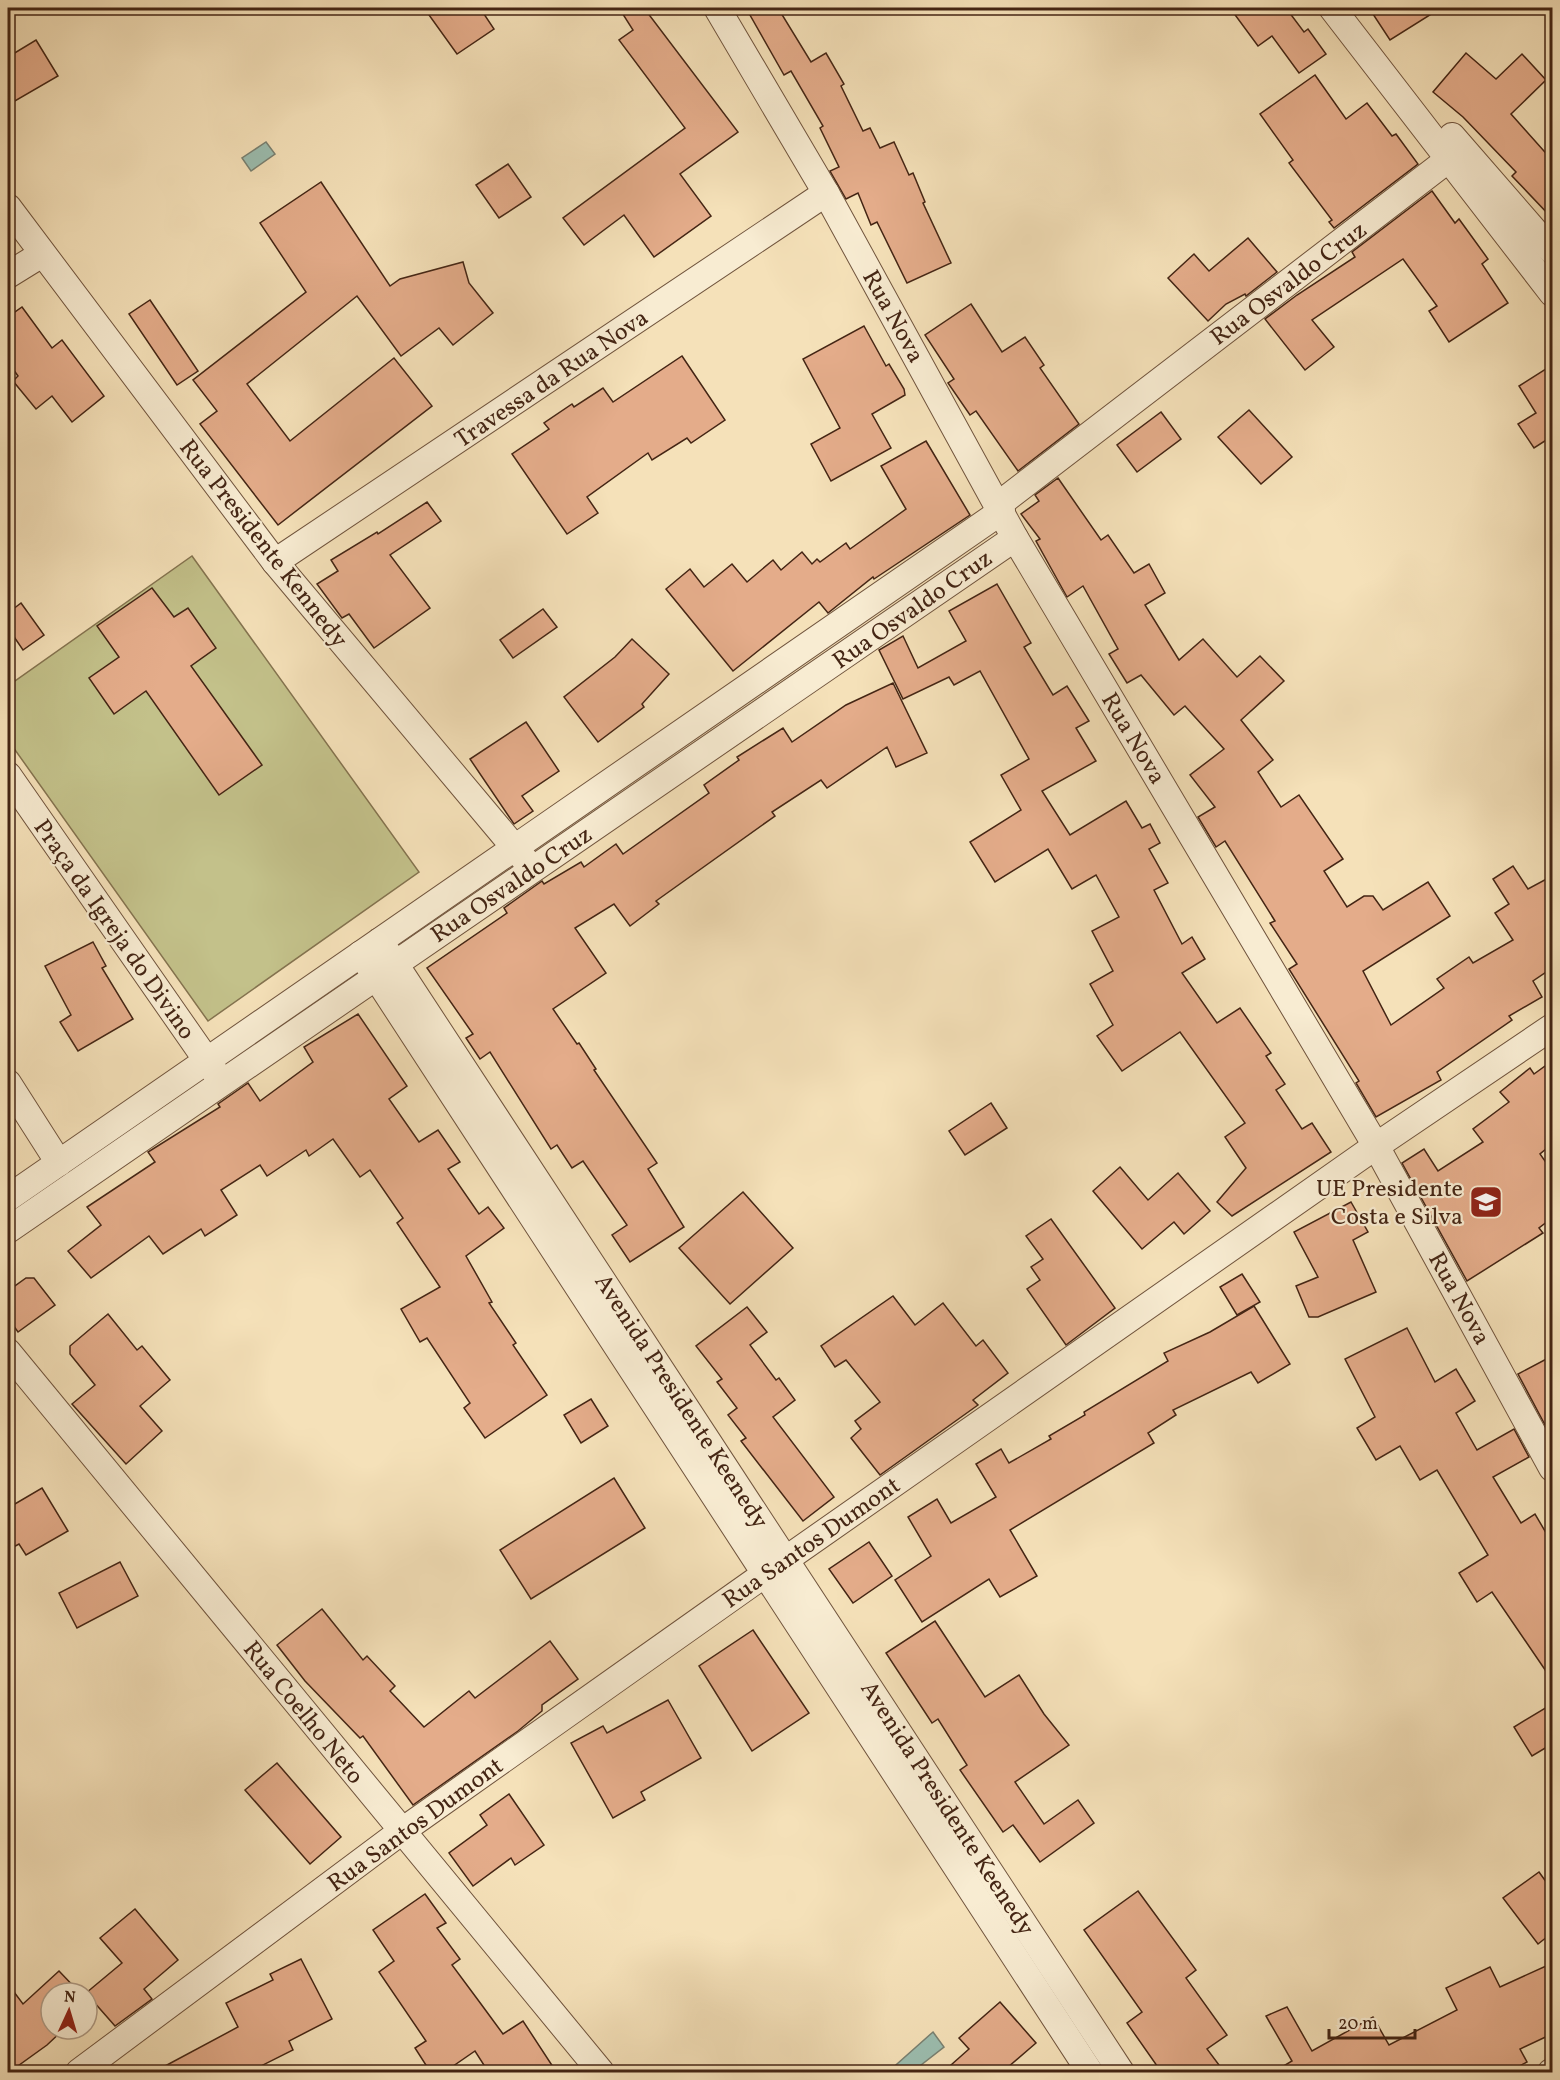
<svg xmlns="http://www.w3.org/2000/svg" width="1560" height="2080" font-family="Vollkorn,serif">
<rect width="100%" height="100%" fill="#f5e1b9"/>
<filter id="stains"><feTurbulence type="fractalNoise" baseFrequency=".00333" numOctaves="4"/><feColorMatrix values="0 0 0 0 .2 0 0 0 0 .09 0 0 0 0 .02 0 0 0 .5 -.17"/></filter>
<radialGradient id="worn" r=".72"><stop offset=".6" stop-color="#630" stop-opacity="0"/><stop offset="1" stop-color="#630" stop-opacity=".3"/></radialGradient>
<polygon fill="#c3c18a" stroke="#84734f" stroke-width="1.5" points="192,556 419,872 208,1021 8,740 8,686"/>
<g fill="#9cbeb0" stroke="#798172" stroke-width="1.5">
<polygon points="266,142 275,154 251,171 242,158"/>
<polygon points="933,2032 944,2047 912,2072 888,2072"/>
</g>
<g fill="#e4ac8a" stroke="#442514" stroke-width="1.5">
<polygon points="424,8 480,8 494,29 457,54"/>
<polygon points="619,8 644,8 738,132 680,174 711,216 654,257 624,215 584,245 563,218 685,128 619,40 633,30"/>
<polygon points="746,8 778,8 811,62 826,53 844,84 841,86 863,131 870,128 880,148 894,142 909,175 913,173 925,202 923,203 951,263 907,283 877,222 871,225 858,193 846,199 830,171 839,167 820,128 823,126 791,71 784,75"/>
<polygon points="1230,8 1286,8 1304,32 1308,29 1326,54 1299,73 1272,36 1258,46"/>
<polygon points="1369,8 1441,8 1390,40"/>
<polygon points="36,40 58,76 8,105 8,57"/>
<polygon points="1466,53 1496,79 1522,54 1546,80 1511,114 1552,160 1552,218 1512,176 1516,172 1463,117 1433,92"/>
<polygon points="1315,75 1346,119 1367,103 1392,136 1396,134 1418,164 1334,228 1329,222 1332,220 1289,163 1293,160 1260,114"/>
<polygon points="508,164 531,197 499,218 476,185"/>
<polygon points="321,182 390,286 400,279 463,262 469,283 493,313 453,345 439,328 401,356 357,296 247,384 290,441 394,358 432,406 278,525 200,424 217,411 193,380 306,292 260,223"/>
<polygon points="1432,191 1455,223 1459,219 1488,259 1482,264 1508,303 1449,342 1429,311 1437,306 1403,259 1312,320 1334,347 1305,370 1265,319 1297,295 1355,257 1352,252"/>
<polygon points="1248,238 1277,272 1246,296 1245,294 1226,304 1208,321 1168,278 1194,254 1209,271"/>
<polygon points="150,300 198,371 177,385 129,314"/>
<polygon points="971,304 1002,352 1025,337 1044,365 1040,368 1079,424 1018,471 976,411 970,415 948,383 954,379 925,335"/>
<polygon points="22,307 52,348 62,340 104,396 72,422 52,396 36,409 13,381 18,376 8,362 8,317"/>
<polygon points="864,326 886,366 889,364 904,389 905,395 872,414 891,448 831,481 811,444 840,428 803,359"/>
<polygon points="682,356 725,420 691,443 687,438 652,460 648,453 587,497 598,513 567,534 512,454 549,429 544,423 572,404 574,407 603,388 613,402"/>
<polygon points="1552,365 1552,440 1551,437 1534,448 1518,424 1536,413 1519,386"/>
<polygon points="1249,410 1292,457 1261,484 1218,437"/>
<polygon points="1161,412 1181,439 1137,472 1117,445"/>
<polygon points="926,441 970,515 874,579 873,577 828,613 819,602 733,671 666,589 690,569 704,587 732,564 747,582 773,560 781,570 802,552 812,564 817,559 820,562 846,543 850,549 906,509 881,466"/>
<polygon points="1058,478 1101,540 1108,535 1134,573 1149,564 1165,593 1145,605 1179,660 1203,639 1237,677 1260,656 1284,681 1241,720 1273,760 1258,772 1281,807 1299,795 1343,859 1324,871 1347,907 1364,896 1373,896 1383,910 1428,882 1450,916 1363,971 1391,1025 1444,988 1437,979 1469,957 1473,963 1513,940 1495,913 1509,904 1493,879 1513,866 1528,889 1552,876 1552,968 1533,981 1542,997 1509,1016 1512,1020 1437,1072 1441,1080 1376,1117 1356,1083 1359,1081 1289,969 1297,964 1270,923 1275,921 1225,841 1216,847 1198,817 1215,807 1190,775 1224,749 1185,706 1174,715 1141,675 1127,683 1109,654 1118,649 1083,586 1067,597 1036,541 1040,539 1021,514 1039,501 1035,495"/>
<polygon points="427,502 441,521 390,555 430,608 374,648 349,614 342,618 317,584 338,571 331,560 377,532 378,534"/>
<polygon points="997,584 1031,643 1024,647 1053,695 1067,686 1089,721 1076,728 1096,761 1042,791 1070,835 1126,801 1142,828 1150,824 1160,843 1149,849 1168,883 1154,890 1182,944 1192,937 1205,959 1182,973 1217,1023 1240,1008 1271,1053 1266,1056 1285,1084 1276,1090 1302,1129 1312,1123 1331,1152 1232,1216 1217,1202 1246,1168 1225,1137 1245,1123 1180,1032 1122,1071 1097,1036 1113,1025 1090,984 1113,971 1092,931 1119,917 1096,875 1072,889 1048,849 995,882 970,842 1021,810 1001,775 1029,759 980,671 954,685 949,677 903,699 879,650 903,636 918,668 966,641 949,611"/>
<polygon points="152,588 174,617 188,608 216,648 191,666 262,765 219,795 146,691 114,714 89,678 119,657 97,626"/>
<polygon points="21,603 44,635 23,650 8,628 8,613"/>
<polygon points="543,609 557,627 513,658 500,640"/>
<polygon points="632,639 669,674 642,704 644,707 598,742 564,697 615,657"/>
<polygon points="893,683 927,753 896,767 887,747 827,788 821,780 772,812 775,816 656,901 659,904 630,926 614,904 575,928 606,973 553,1009 577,1044 579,1043 596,1069 594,1070 657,1163 648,1169 684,1227 630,1262 612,1235 627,1225 583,1161 572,1168 557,1145 551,1149 490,1052 480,1059 466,1038 473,1034 427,968 507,913 504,908 542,881 544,884 581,862 584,867 616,844 623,854 709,793 704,785 739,760 737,757 783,728 792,742 846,705"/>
<polygon points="526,722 559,771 522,796 533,811 514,824 470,759"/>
<polygon points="93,942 106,966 102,968 133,1019 78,1051 60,1022 71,1015 45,966"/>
<polygon points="358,1014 407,1086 389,1099 419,1142 438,1130 460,1162 448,1169 479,1214 488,1207 504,1228 466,1256 492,1302 489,1303 516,1343 513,1345 547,1395 485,1438 464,1408 470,1403 427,1338 420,1342 401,1309 440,1287 397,1223 403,1218 370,1170 360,1177 333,1139 309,1156 306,1150 267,1176 260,1165 221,1190 237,1215 205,1236 201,1229 163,1254 149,1236 91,1278 68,1251 101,1225 87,1207 155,1162 148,1152 220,1107 218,1104 248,1083 260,1101 313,1062 304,1047"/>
<polygon points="1552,1061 1552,1144 1540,1154 1552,1171 1552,1218 1539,1228 1543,1233 1467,1281 1402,1163 1424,1149 1438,1171 1483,1142 1473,1129 1509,1102 1500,1092 1530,1068 1534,1074"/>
<polygon points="991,1103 1007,1128 965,1155 949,1131"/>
<polygon points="1120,1167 1148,1200 1178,1173 1210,1211 1184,1234 1174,1222 1142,1249 1093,1191"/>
<polygon points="743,1192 793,1248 730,1304 679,1248"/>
<polygon points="1351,1202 1368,1232 1353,1240 1376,1292 1318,1317 1309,1317 1296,1286 1318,1277 1294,1232"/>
<polygon points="1051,1219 1115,1308 1066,1345 1027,1289 1040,1280 1031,1267 1043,1259 1026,1236"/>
<polygon points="1242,1274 1260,1302 1237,1315 1220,1287"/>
<polygon points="26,1278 34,1278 55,1305 18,1332 8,1318 8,1291"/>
<polygon points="893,1296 915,1325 943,1303 976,1346 983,1340 1008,1373 973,1400 978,1405 880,1475 851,1438 861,1429 855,1421 880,1402 846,1360 835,1367 821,1346"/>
<polygon points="1254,1306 1290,1364 1258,1383 1251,1372 1173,1410 1176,1415 1148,1433 1154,1443 1010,1530 1037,1576 1000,1597 989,1579 922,1622 895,1580 931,1556 908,1517 937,1499 951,1523 996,1497 976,1464 1001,1449 1009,1463 1051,1439 1049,1436 1085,1415 1084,1412 1168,1361 1164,1353 1210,1332"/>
<polygon points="747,1307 767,1332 750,1345 776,1380 779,1378 795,1400 773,1417 834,1497 803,1521 741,1441 746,1438 728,1415 737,1408 717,1382 722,1379 696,1346"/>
<polygon points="108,1314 137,1350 142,1346 170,1380 140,1406 162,1431 126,1464 72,1404 95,1385 70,1354 70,1346"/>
<polygon points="1407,1328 1435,1382 1456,1369 1475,1401 1456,1413 1477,1450 1514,1429 1529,1457 1493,1477 1521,1523 1535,1514 1552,1543 1552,1680 1492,1592 1477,1602 1459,1573 1488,1555 1437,1470 1420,1480 1400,1446 1376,1460 1357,1428 1375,1417 1345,1359"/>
<polygon points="1552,1356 1552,1438 1518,1374"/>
<polygon points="591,1399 608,1426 581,1443 564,1415"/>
<polygon points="614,1478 645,1528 531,1599 500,1550"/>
<polygon points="42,1488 68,1531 26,1555 19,1544 8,1550 8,1508"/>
<polygon points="869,1542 892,1576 853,1603 829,1569"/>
<polygon points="120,1562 138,1596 77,1628 59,1593"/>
<polygon points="322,1609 363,1660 367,1656 395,1686 390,1691 424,1727 469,1691 475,1698 550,1641 578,1679 542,1705 542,1711 518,1731 413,1805 363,1736 360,1738 305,1681 277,1645"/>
<polygon points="935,1621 985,1697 1019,1675 1044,1714 1069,1745 1015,1782 1044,1824 1078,1800 1094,1823 1040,1862 1013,1825 1003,1832 960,1770 967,1765 938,1719 932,1723 886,1653"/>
<polygon points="753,1630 809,1713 752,1751 699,1666"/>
<polygon points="668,1700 701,1758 641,1792 645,1800 613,1818 571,1743 603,1726 607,1733"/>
<polygon points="1552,1704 1552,1744 1532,1756 1514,1727"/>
<polygon points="277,1763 341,1837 310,1864 245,1790"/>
<polygon points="509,1794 544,1845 515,1865 511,1858 473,1886 449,1853 487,1825 480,1815"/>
<polygon points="1539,1872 1552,1890 1552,1933 1538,1944 1503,1898"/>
<polygon points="1138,1891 1196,1970 1186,1978 1227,2035 1207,2049 1225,2073 1162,2073 1127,2023 1142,2012 1084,1930"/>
<polygon points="425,1894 446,1923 437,1928 460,1959 452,1965 481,2004 503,2034 523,2021 557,2073 489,2073 475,2051 443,2073 431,2073 415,2048 426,2041 379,1972 394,1961 373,1930"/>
<polygon points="135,1909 178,1960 144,1989 152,1999 115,2026 86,1993 122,1963 100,1938"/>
<polygon points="301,1959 332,2019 289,2041 293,2050 247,2073 152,2073 238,2027 226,2003 273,1980 270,1974"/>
<polygon points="1546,1966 1552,1981 1552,2034 1520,2049 1527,2062 1506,2073 1272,2073 1292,2061 1266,2016 1287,2007 1312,2051 1373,2017 1389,2045 1457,2010 1446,1988 1490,1967 1500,1987"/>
<polygon points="59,1971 80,1993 51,1993 51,2029 64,2029 47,2045 8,2073 8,1984 23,2004"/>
<polygon points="1000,2002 1036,2043 1001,2073 942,2073 969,2049 959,2038"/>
</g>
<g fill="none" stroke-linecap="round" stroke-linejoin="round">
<defs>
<g id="street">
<polyline points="717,8 826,193 1015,538 1376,1146 1552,1468"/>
<polyline points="1332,8 1552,293"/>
<polyline points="1452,136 1552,251"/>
<polyline points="8,207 275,562 525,860"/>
<polyline points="8,275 42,254"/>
<polyline points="998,505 1462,149"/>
<polyline points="275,562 826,193"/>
<polyline points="8,775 217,1075"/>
<polyline points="380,941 1121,2072"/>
<polyline points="361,954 1090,2072"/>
<polyline points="8,1083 59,1163"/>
<polyline points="8,1198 1002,511"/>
<polyline points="8,1230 1015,538"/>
<polyline points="8,1352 601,2072"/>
<polyline points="79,2072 402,1831 765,1574 1376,1146 1552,1027"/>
<polyline points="1551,2072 1552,2072"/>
</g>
</defs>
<use href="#street" stroke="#70543d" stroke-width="28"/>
<use href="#street" stroke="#f8ecd2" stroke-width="26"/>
</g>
<defs>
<symbol id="school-square" viewBox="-11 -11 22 22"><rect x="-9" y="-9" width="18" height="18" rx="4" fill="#8f2418" stroke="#f8ecd2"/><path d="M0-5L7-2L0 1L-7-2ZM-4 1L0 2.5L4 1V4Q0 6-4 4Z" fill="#fff"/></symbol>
</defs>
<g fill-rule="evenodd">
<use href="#school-square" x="1467" y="1183" width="38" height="38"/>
</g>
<g text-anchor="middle" stroke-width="4.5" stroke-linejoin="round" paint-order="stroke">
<g font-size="24" fill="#442514" stroke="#f8ecd2">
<text transform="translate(1288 283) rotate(-37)" y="8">Rua Osvaldo Cruz</text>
<text transform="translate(894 316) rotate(61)" y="8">Rua Nova</text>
<text transform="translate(551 378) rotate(-34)" y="8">Travessa da Rua Nova</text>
<text transform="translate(264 543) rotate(52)" y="8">Rua Presidente Kennedy</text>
<text transform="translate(912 609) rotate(-35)" y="8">Rua Osvaldo Cruz</text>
<text transform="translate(1134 738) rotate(59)" y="8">Rua Nova</text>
<text transform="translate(511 884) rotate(-34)" y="8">Rua Osvaldo Cruz</text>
<text transform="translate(115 929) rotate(55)" y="8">Praça da Igreja do Divino</text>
<text transform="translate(1460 1298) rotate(61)" y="8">Rua Nova</text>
<text transform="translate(682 1401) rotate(57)" y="8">Avenida Presidente Keenedy</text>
<text transform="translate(811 1542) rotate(-35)" y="8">Rua Santos Dumont</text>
<text transform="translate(304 1712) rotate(51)" y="8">Rua Coelho Neto</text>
<text transform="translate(948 1808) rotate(57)" y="8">Avenida Presidente Keenedy</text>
<text transform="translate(415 1824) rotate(-36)" y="8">Rua Santos Dumont</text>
</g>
<g font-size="24" fill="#442514" stroke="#f8ecd2" text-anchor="end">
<text x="1463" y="1196">UE Presidente<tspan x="1463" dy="28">Costa e Silva</tspan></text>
</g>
</g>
<rect width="1560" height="2080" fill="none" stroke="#f5e1b9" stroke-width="30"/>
<rect x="9" y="9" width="1542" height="2062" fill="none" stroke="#442514" stroke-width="3"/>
<rect x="15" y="15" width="1530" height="2050" fill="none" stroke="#442514" stroke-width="1.5"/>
<g transform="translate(69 2011) rotate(4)"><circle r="28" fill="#f8ecd2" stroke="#b09c86" stroke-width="1.5"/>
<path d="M0-4.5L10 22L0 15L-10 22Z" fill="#8f2418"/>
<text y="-9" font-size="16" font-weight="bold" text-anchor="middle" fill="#442514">N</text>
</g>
<path d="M1329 2029v9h86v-9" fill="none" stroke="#442514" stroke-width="3"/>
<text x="1338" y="2029" font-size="18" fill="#442514" stroke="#f8ecd2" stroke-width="4.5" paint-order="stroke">20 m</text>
<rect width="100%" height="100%" filter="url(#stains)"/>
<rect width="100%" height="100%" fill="url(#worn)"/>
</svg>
